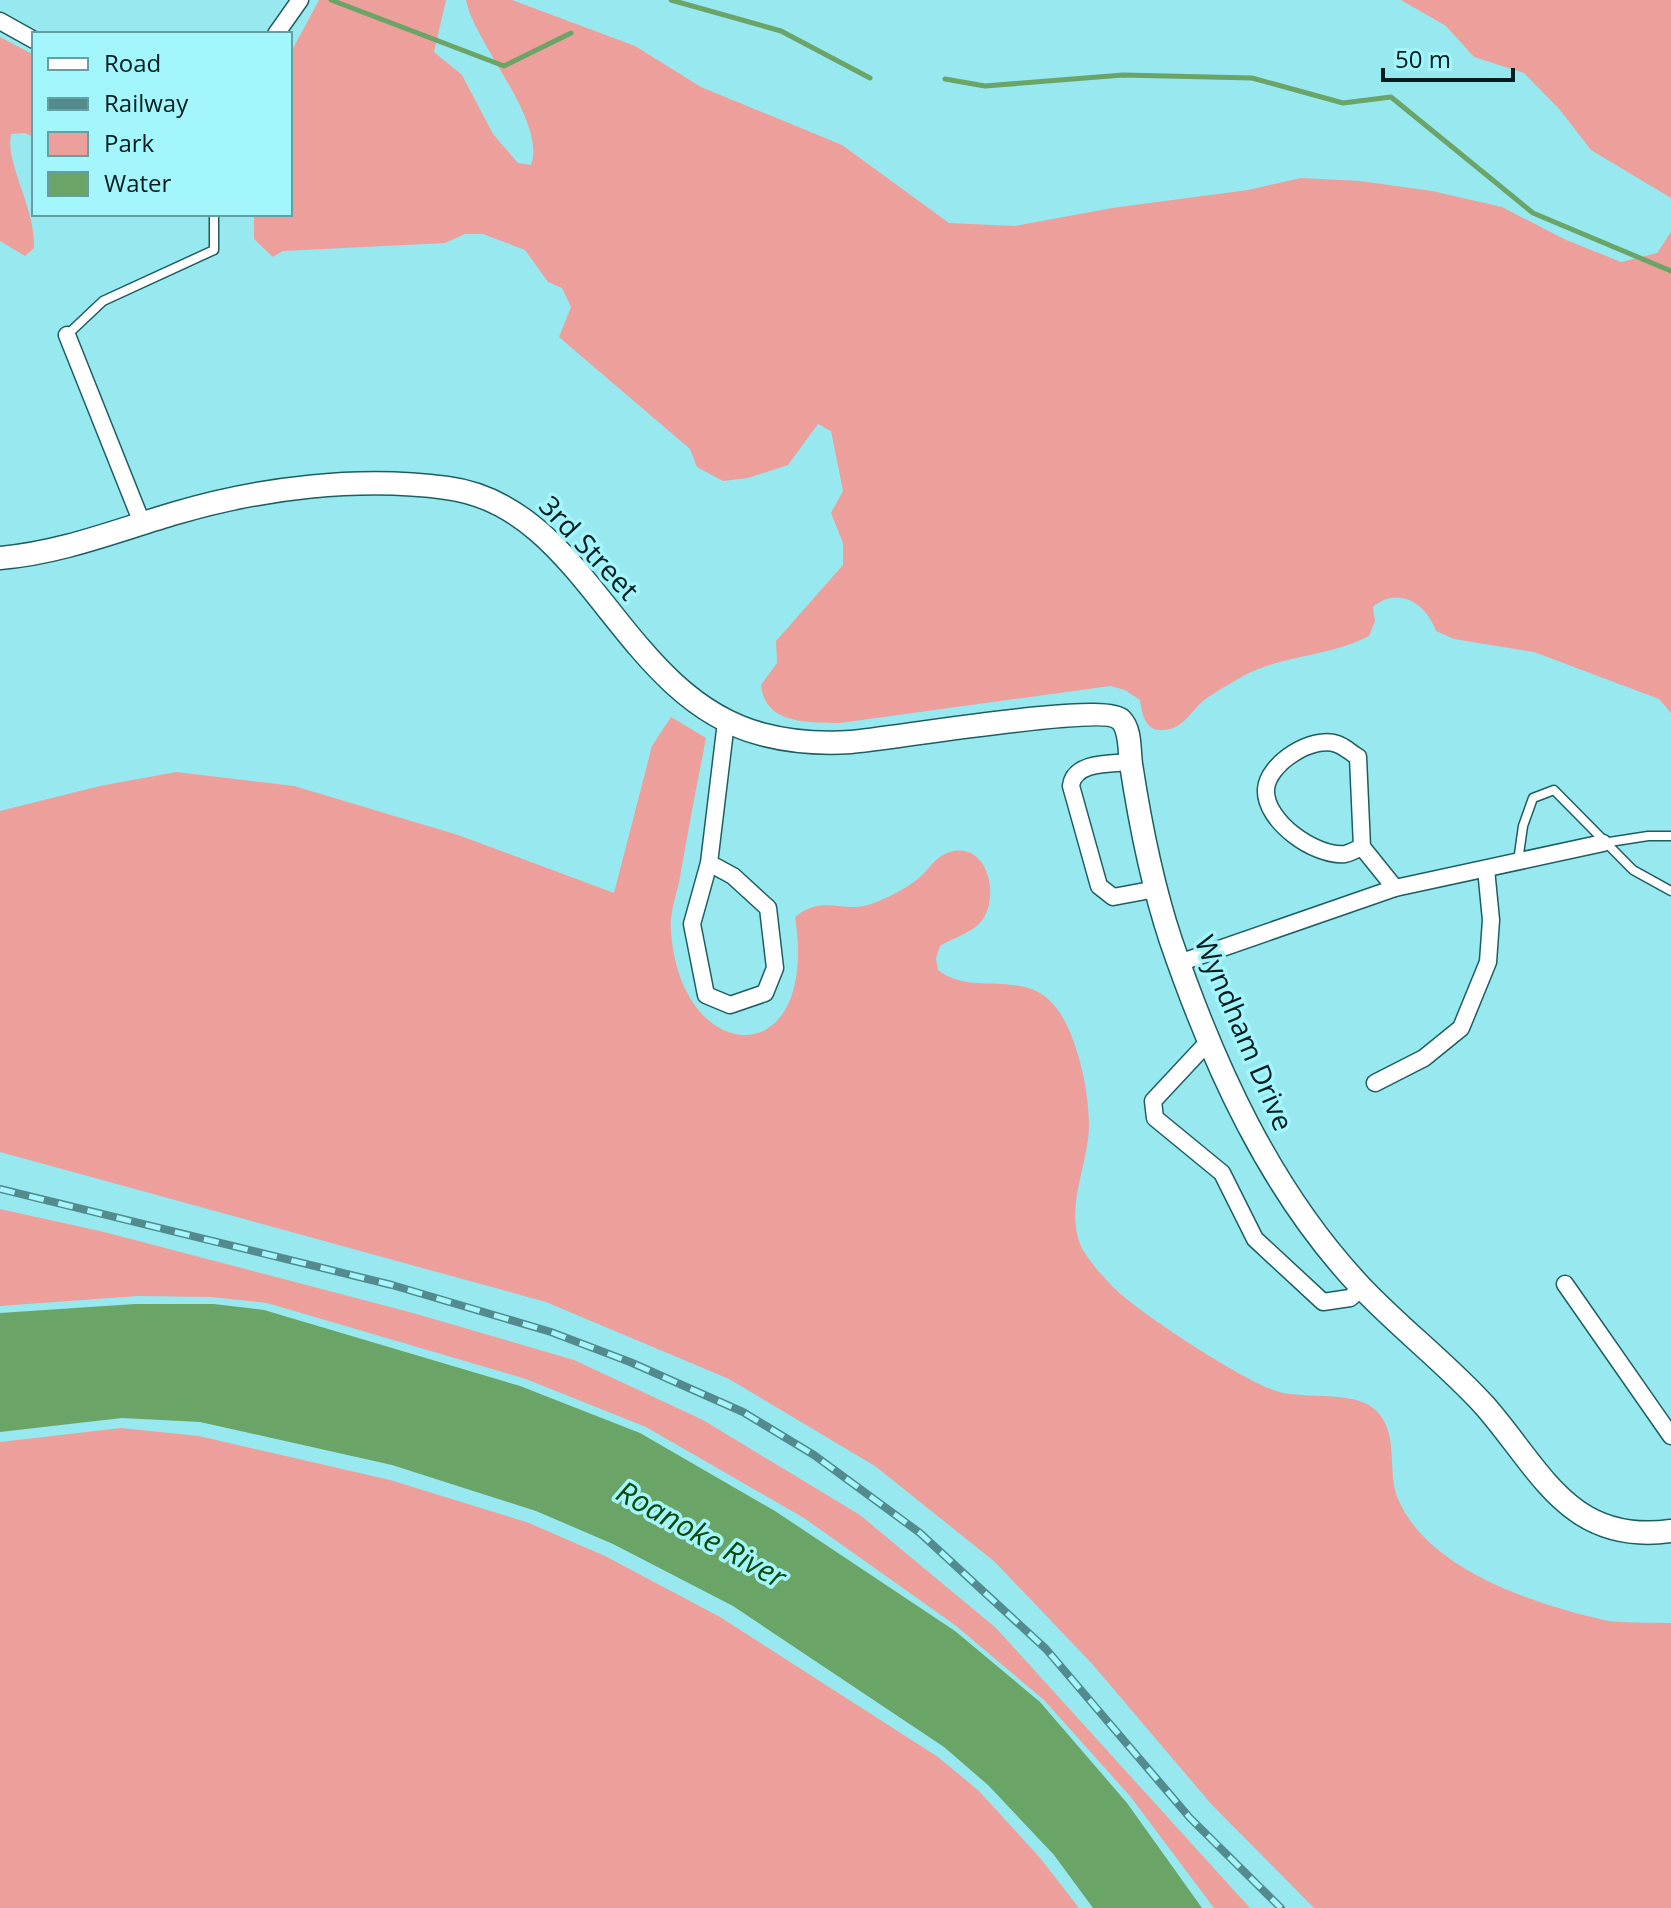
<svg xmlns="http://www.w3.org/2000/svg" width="1671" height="1908" font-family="'Open Sans',sans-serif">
<rect width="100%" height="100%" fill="#97e9ef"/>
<g fill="#ed9f9b">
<path d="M319,0h127l-12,52 28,23 31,59 25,29 13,2c16,-44 -57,-122 -65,-165h46l123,46 66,41 141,58 107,78 66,3 97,-18 136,-18 53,-12 59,3 72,10 70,16 62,32 57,23 36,-9 14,-21v481l-12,-14 -125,-47 -80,-13 -18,-8c-10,-28 -38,-45 -63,-24l2,14 -6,15c-38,20 -85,19 -124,39 -13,7 -26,15 -38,23 -15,10 -22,31 -43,32 -19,2 -22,-16 -24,-30l-15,-10 -15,-4 -270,37c-32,-1 -75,2 -79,-38l16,-22 -1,-22 67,-76v-22l-12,-30 12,-22 -12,-60 -13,-7 -30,41 -40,13 -25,3 -26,-14 -7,-18 -131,-112 12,-30 -9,-19 -14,-6 -23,-32 -42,-16h-18l-20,9 -162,8 -10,6 -19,-18v-25h36v-160z"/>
<polygon points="1401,0 1671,0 1671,198 1591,150 1560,110 1524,73 1474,57 1446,26"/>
<path d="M0,37l34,18v82l-9,-4 -14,1c-6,30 25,74 23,114l-9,8 -25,-15z"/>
<path d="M671,717l35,21c-9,46 -18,93 -26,139 -3,17 -11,37 -9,54 9,137 149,145 124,-14 29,-23 45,-3 76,-13 15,-5 38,-17 49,-27 11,-10 17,-23 34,-26 37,-6 47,53 24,74 -10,9 -27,14 -38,21l-4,12 2,12c31,25 77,2 109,28 30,24 46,105 41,141 -4,33 -20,68 -9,102 4,14 22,33 32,44 23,25 135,98 168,107 27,7 73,-1 94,16 28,22 13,63 25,91 30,71 136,105 206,121 21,4 46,2 67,3v285h-357l-102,-103 -118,-139 -99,-104 -120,-96 -146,-87 -183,-77 -546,-150v-341l100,-25 76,-14 118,14 164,49 156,58 38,-147z"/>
<polygon points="0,1209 104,1232 413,1313 574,1360 703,1420 860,1515 996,1628 1250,1908 1214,1908 1130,1796 1044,1700 955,1625 804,1518 646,1427 526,1379 267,1303 211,1297 138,1296 0,1306"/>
<polygon points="121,1428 199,1436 390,1480 529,1523 605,1556 720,1617 938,1757 979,1791 1041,1859 1079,1908 0,1908 0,1442"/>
</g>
<polygon fill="#6ba467" points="135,1304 214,1304 264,1310 520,1386 640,1433 775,1511 955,1631 1040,1702 1127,1803 1202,1908 1093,1908 1054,1855 988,1785 944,1747 733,1606 613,1544 536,1511 392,1465 200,1422 122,1418 0,1432 0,1313"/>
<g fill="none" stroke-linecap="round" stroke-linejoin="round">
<g stroke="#6ba467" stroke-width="5">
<polyline points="331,0 504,66 571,33"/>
<polyline points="671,0 781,31 870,78"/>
<polyline points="945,79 985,86 1123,75 1252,78 1343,103 1391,97 1533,213 1671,271"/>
</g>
<defs>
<g id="lane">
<polyline points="67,335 103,301 214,250 214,214"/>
<polyline points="1603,843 1648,836 1671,836"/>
<polyline points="1518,861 1523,826 1533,798 1554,790 1633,870 1671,891"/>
</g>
<g id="street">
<polyline points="0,21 34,40"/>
<polyline points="276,34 300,0"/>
<polyline points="67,335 142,523"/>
<path d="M1131,762c-20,2 -57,-1 -60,24l28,100 14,11 43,-8"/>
<path d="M1362,847c-5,2 -12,6 -17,7 -30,3 -81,-33 -79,-65 2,-26 47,-54 71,-45 7,2 14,9 21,13l4,90 33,41"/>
<polyline points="709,863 733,876 768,908 775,968 765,993 730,1005 706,995 692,924 709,863 726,722"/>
<polyline points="1179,963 1395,888 1603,843"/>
<polyline points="1208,1042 1153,1101 1155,1118 1222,1173 1255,1239 1323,1302 1350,1298 1362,1288"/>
<polyline points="1375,1083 1424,1058 1461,1028 1488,962 1491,920 1486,869"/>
<polyline points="1565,1284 1671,1436"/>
</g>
<path id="secondary" d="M0,558c61,-5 118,-28 176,-45 84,-25 184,-37 271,-25 140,18 173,208 314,246 30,8 60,10 90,8 40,-3 252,-40 270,-22 10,10 8,30 10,44 9,59 21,120 40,177 43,125 99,250 191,347 39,41 85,76 123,118 56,64 84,139 186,125"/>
</defs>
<use href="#lane" stroke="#1e5e63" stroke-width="11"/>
<use href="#street" stroke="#1e5e63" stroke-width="19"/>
<use href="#secondary" stroke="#1e5e63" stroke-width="25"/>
<use href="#lane" stroke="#fff" stroke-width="8"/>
<use href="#street" stroke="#fff" stroke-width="16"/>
<use href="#secondary" stroke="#fff" stroke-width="22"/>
<defs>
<polyline id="rail" points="0,1189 392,1285 551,1332 630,1362 743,1412 814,1455 920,1533 1046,1649 1190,1818 1281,1908"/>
</defs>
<use href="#rail" stroke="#538a8e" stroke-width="8"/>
<use href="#rail" stroke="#a4f6fd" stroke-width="5" stroke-dasharray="15" stroke-linecap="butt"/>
</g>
<g text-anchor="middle" stroke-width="7" stroke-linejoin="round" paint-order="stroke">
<g font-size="28" fill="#031c1e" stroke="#a4f6fd">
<text transform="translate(589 548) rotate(47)" y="10">3rd Street</text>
<text transform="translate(1244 1033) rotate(67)" y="10">Wyndham Drive</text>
</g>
<g font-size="30" font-style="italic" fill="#0b4809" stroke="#a4f6fd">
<text transform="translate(701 1535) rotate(29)" y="10">Roanoke River</text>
</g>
</g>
<rect x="32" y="32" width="260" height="184" fill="#a4f6fd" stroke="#649fa4" stroke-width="2"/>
<rect x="48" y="58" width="40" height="12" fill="#ffffff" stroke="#649fa4" stroke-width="2"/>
<text x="104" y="72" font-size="24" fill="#031c1e">Road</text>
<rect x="48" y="98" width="40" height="12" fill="#538a8e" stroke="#649fa4" stroke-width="2"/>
<text x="104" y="112" font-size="24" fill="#031c1e">Railway</text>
<rect x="48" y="132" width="40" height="24" fill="#ed9f9b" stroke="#649fa4" stroke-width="2"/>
<text x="104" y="152" font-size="24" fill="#031c1e">Park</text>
<rect x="48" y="172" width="40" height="24" fill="#6ba467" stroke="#649fa4" stroke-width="2"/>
<text x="104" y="192" font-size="24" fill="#031c1e">Water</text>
<path d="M1383 68v12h130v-12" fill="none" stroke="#031c1e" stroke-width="4"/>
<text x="1395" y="68" font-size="24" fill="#031c1e" stroke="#a4f6fd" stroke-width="6" paint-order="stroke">50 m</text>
</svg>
